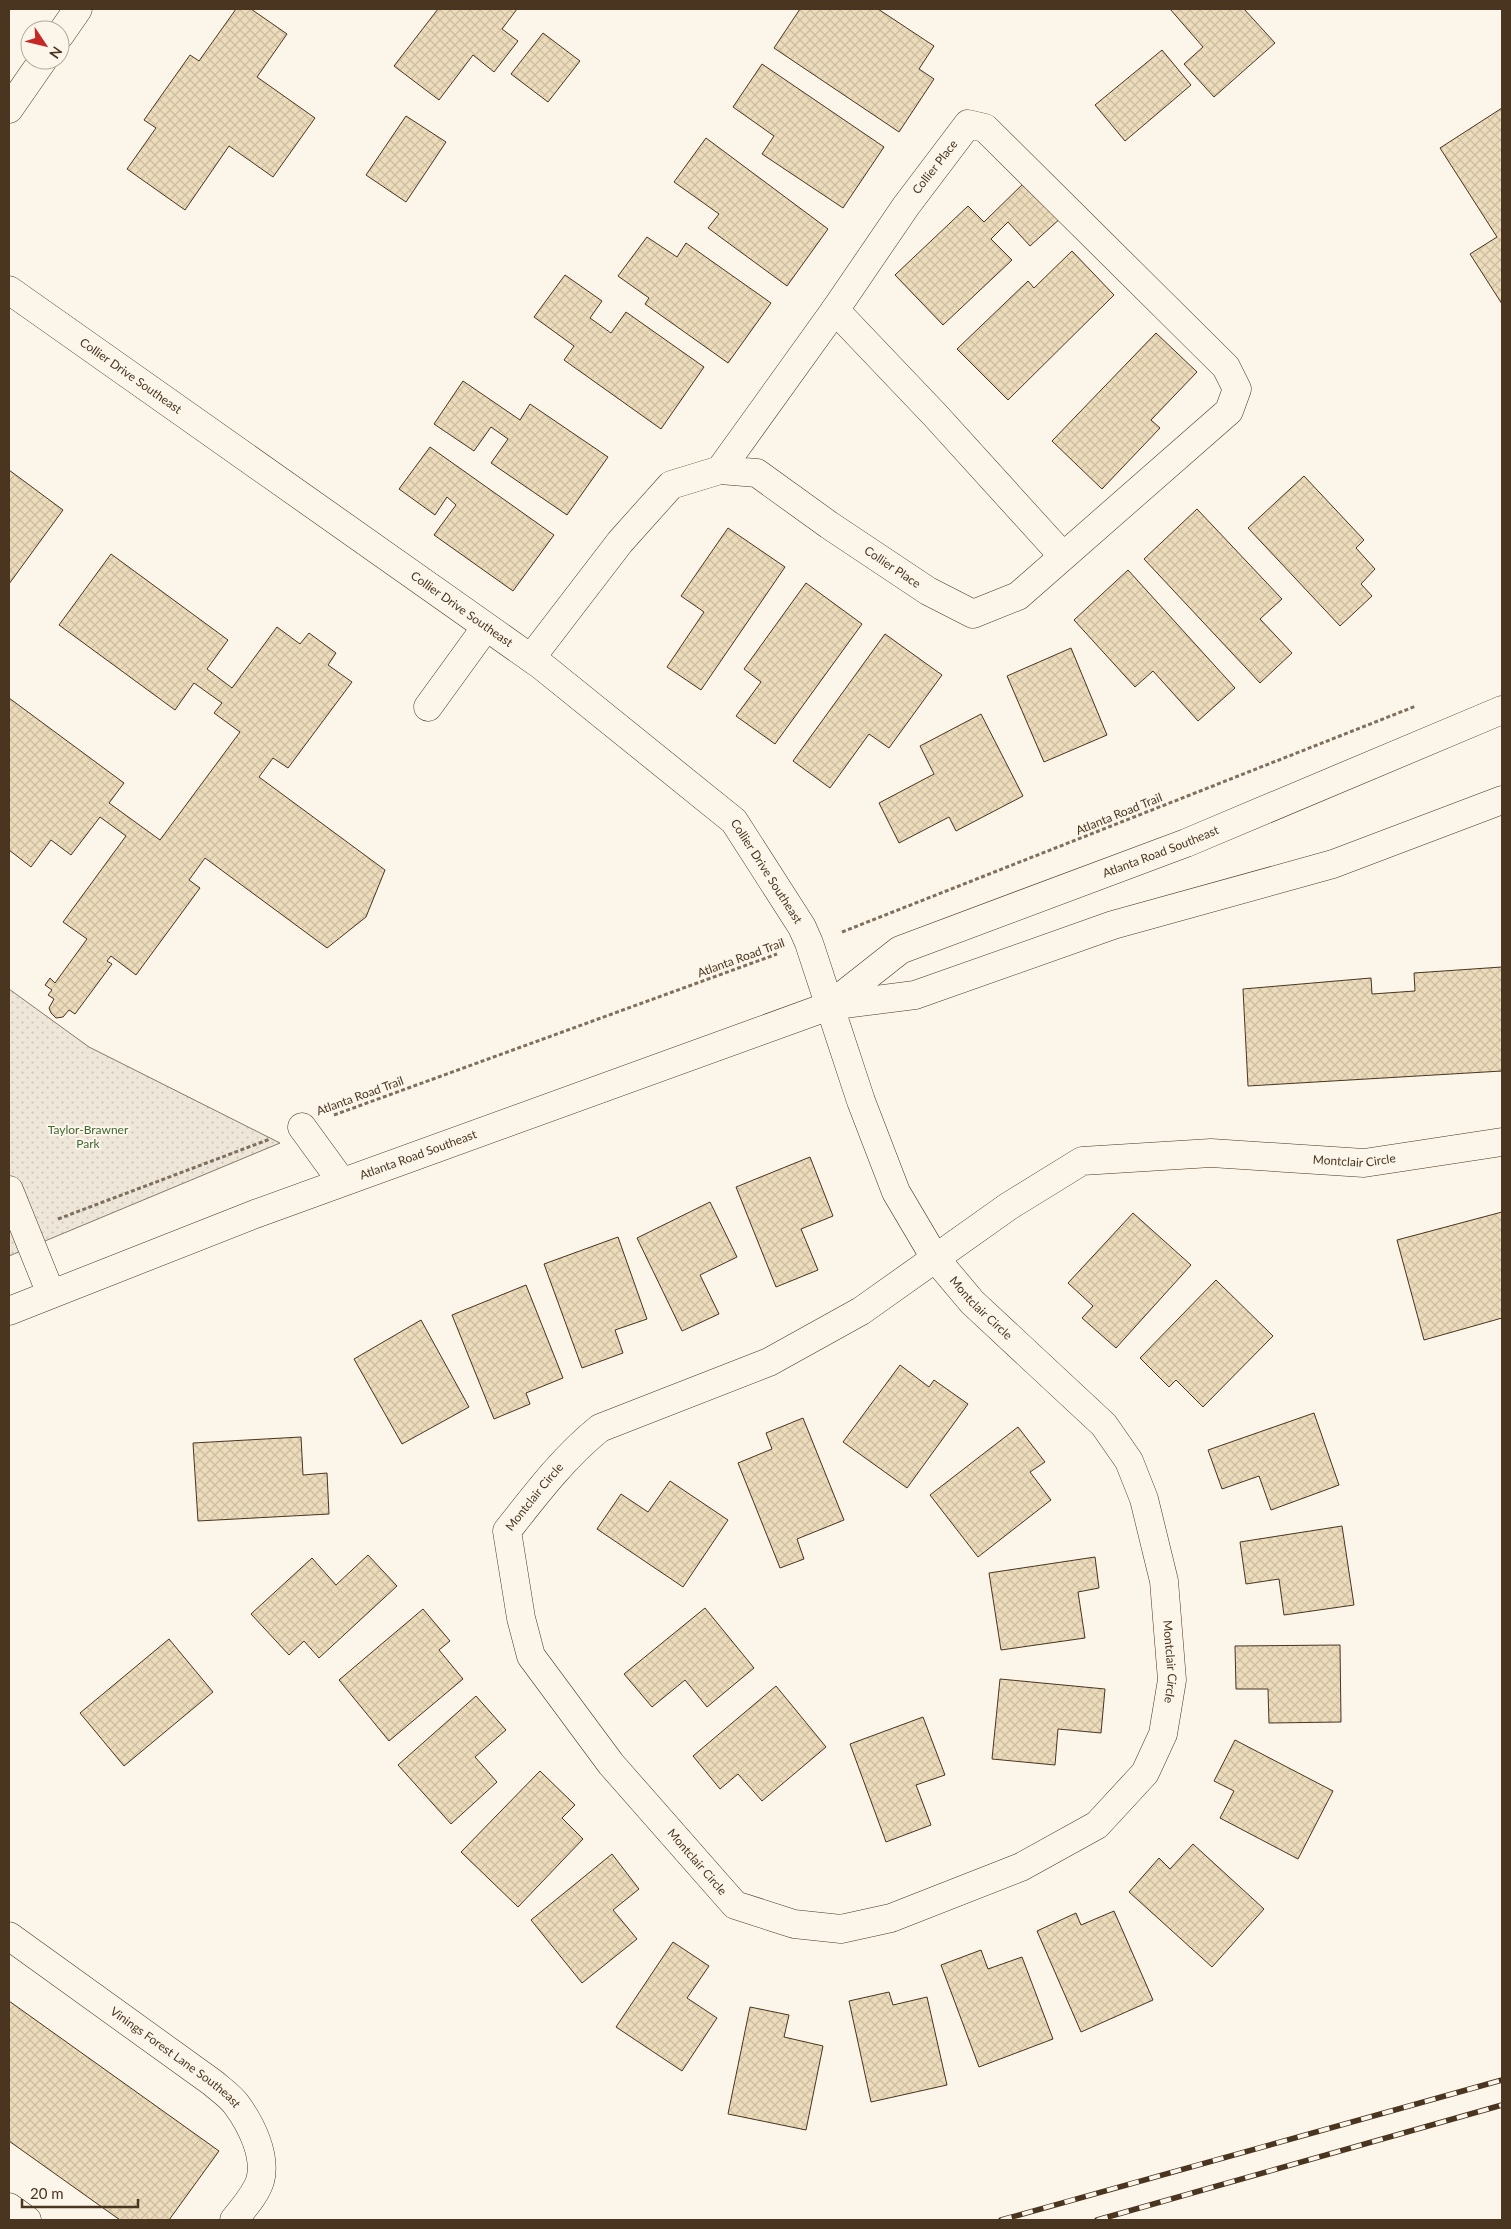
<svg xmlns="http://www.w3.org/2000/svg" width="1511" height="2229" font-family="Lato,sans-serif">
<defs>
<pattern id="park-dots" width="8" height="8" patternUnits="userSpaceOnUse" patternTransform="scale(1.25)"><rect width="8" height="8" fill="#ede6d9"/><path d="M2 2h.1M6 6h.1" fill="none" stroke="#cdc6ba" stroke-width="1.8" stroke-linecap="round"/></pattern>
<pattern id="building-cross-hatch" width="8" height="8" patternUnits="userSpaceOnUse" patternTransform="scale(1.25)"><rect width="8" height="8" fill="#ecdcbc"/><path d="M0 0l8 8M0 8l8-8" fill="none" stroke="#ccbda1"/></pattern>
</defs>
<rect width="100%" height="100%" fill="#fbf6e9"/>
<polygon fill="url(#park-dots)" stroke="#887966" points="9,989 89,1047 280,1143 9,1256"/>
<g fill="url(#building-cross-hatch)" stroke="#4a3520">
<polygon points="236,9 251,9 287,34 257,77 315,118 273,177 229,146 185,210 127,169 156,128 144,120 190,55 199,61"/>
<polygon points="438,9 517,9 502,29 518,41 494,72 473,55 439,100 394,66"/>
<polygon points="800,9 878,9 934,46 919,69 934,79 899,132 774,48"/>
<polygon points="1170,9 1244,9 1275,43 1214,97 1184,64 1203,47"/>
<polygon points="543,33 580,61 548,102 511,74"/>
<polygon points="1162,50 1191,85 1125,141 1095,105"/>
<polygon points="762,64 884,147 843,208 762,154 774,136 733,107"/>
<polygon points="1502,108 1502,304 1470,254 1497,237 1440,148"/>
<polygon points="406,116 446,142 406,202 366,175"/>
<polygon points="706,138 828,229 787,286 708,228 719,214 674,182"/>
<polygon points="1028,179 1063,216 1030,246 1008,222 991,239 1012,260 943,325 895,275 968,206 984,222"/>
<polygon points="647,237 677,257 686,243 771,303 728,363 645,304 649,298 618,276"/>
<polygon points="1072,251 1114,295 1008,400 957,349 1028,281 1034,288"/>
<polygon points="565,275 602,301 590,318 611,333 626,312 704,367 661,429 564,360 574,346 534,317"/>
<polygon points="1156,333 1197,372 1151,420 1160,428 1102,489 1052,441"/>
<polygon points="463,381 520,420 530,404 608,457 567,515 491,463 508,439 491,427 474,451 434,424"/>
<polygon points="430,447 554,535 513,591 434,535 456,505 447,497 435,515 399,489"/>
<polygon points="9,470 63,510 9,584"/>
<polygon points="1304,476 1364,540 1356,548 1375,569 1361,584 1372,596 1340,626 1248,528"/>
<polygon points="1197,509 1282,599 1260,619 1292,653 1260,683 1144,559"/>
<polygon points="728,528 785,567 701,690 667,667 704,612 681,596"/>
<polygon points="111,554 228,640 207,669 232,688 277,627 300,644 309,633 336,653 328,665 352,682 288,768 273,758 259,777 385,870 366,917 327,948 205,858 189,880 200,888 136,975 111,956 107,961 112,964 75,1014 69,1010 63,1017 56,1018 51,1013 49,1008 54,999 48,995 52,990 45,985 50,978 55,983 87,939 63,922 126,836 100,817 71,855 51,840 31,867 9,850 9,698 124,783 109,803 160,840 240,732 214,713 222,703 194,683 175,710 59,625"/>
<polygon points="1128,570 1235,688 1198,721 1153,671 1135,687 1074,620"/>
<polygon points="806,583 862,624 775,744 736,716 761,682 744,669"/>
<polygon points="885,634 942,675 889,748 869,734 830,788 793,761"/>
<polygon points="1071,648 1107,735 1044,762 1007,676"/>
<polygon points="981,714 1023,796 956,831 949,817 899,843 879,803 934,774 920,746"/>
<polygon points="1502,967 1502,1071 1248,1086 1243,989 1371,978 1372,994 1415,991 1414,973"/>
<polygon points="810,1157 833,1216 801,1229 818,1270 776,1287 736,1187"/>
<polygon points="710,1202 737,1257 700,1275 719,1314 682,1331 637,1238"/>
<polygon points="1502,1212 1502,1318 1424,1340 1397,1240"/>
<polygon points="1133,1213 1191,1265 1116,1348 1082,1318 1093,1306 1068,1283"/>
<polygon points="618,1237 647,1319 615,1330 623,1353 582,1368 544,1264"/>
<polygon points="1216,1280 1273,1336 1203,1407 1176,1380 1169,1387 1140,1358"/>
<polygon points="526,1285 563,1378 526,1393 530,1404 494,1419 452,1315"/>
<polygon points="421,1320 469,1407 402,1444 354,1359"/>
<polygon points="900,1365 929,1387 934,1380 968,1404 907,1488 843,1442"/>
<polygon points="1314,1413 1339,1485 1271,1510 1259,1476 1222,1489 1208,1450"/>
<polygon points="803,1418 844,1520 797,1539 804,1559 780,1568 738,1463 772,1449 766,1433"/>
<polygon points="1018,1427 1045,1462 1030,1472 1051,1500 978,1557 930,1495"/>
<polygon points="301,1437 303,1475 327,1473 329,1514 198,1521 193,1443"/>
<polygon points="670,1481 728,1520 683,1587 597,1529 621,1494 648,1512"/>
<polygon points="1342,1526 1354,1605 1284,1615 1279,1579 1246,1584 1240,1542"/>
<polygon points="368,1555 397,1586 319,1658 304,1641 289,1655 251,1614 312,1558 336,1585"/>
<polygon points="1095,1557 1099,1588 1078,1592 1085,1638 1001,1650 989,1573"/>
<polygon points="705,1608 754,1668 707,1707 685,1680 652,1707 624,1674"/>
<polygon points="423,1609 450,1641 439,1650 463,1679 389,1741 339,1680"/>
<polygon points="169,1639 213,1692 124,1766 80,1713"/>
<polygon points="1340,1645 1341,1722 1269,1723 1268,1689 1236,1689 1235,1646"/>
<polygon points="1000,1679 1105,1689 1101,1733 1058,1729 1055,1765 992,1759"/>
<polygon points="776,1686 826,1747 762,1801 738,1774 720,1789 693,1756"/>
<polygon points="476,1696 506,1730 475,1757 497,1782 451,1824 398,1765"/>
<polygon points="923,1717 945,1775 916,1785 931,1825 886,1842 850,1744"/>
<polygon points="1235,1740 1333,1791 1298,1859 1220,1818 1234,1791 1214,1781"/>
<polygon points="540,1771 575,1805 562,1818 583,1839 518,1907 461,1852"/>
<polygon points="1193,1844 1264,1909 1212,1967 1129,1892 1159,1858 1170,1869"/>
<polygon points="612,1854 639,1889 613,1910 637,1939 582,1983 531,1920"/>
<polygon points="1114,1911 1153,2000 1081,2032 1037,1931 1076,1913 1081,1925"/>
<polygon points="673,1942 709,1966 687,1998 717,2018 682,2071 616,2027"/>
<polygon points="981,1950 988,1969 1022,1957 1053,2039 979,2067 941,1965"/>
<polygon points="889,1992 893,2005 927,1997 947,2085 871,2102 849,2001"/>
<polygon points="9,2001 219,2151 169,2220 120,2220 9,2141"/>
<polygon points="750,2007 789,2015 784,2037 823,2046 806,2130 728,2114"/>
</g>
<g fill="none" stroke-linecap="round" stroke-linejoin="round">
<defs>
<g id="minor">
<polyline points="60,35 78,9"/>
<polyline points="9,109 43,60"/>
<path id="s1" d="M9,290l533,376 192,155 68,106 7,16 52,158 35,91 39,66 37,44 132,123 25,36 15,38 20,82 8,99 -9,54 -18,39 -48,52 -76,42 -130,51 -50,11 -47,-5 -59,-19 -124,-141 -80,-108 -10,-38 -14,-87c29,-37 57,-74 93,-103l169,-66 92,-51 148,-105 73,-45 129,-8 153,10 138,-21"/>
<polyline points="835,310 935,415 1063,556"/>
<path id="s2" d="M531,658l89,-116 51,-57 49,-15 37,3 72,52 99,66 45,23 45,-18 211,-185 8,-22 -11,-22 -241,-239 -17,-4 -62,82 -71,104 -115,160"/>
<polyline points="428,707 486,627"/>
<polyline points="302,1127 342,1182"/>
<polyline points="9,1190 51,1294"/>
<path id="s3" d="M9,1936l204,147c8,7 17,13 23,21 15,20 31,52 24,77 -5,15 -17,27 -26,39"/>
<polyline points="9,2207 27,2220"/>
</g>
<g id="major">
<path id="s4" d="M829,1006l71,-56 286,-107 316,-133"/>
<path id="s5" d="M9,1311l246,-97 574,-208 86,-11 198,-70 220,-61 169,-64"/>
</g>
</defs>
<use href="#minor" stroke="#4a3520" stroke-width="29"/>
<use href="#major" stroke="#4a3520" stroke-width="29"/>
<g stroke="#7f6f5c" stroke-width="3" stroke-dasharray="4 2.5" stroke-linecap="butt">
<polyline points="842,932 1416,706"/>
<polyline points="334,1115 777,954"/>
<polyline points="58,1219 270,1139"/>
</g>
<use href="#minor" stroke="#fbf6e9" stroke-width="28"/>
<use href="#major" stroke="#fbf6e9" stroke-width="28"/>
<defs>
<g id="rail">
<polyline points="1001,2220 1502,2080"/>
<polyline points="1097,2220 1502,2105"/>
</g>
</defs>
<use href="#rail" stroke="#4a3520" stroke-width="5.5"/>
<use href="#rail" stroke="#fbf6e9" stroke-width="4" stroke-dasharray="11" stroke-linecap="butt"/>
</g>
<g text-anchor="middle" stroke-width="4" stroke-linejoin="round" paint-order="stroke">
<g font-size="12" fill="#4a3520" stroke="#fbf6e9">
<text transform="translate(935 167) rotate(-52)" y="4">Collier Place</text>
<text dy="4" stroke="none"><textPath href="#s1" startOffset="149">Collier Drive Southeast</textPath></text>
<text dy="4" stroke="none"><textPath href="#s2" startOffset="476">Collier Place</textPath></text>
<text dy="4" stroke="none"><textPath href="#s1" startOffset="554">Collier Drive Southeast</textPath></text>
<text transform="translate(1119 814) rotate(-22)" y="4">Atlanta Road Trail</text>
<text dy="4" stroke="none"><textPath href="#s4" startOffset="369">Atlanta Road Southeast</textPath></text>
<text dy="4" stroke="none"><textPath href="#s1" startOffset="959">Collier Drive Southeast</textPath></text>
<text transform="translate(741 958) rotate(-20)" y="4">Atlanta Road Trail</text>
<text transform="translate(360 1096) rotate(-20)" y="4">Atlanta Road Trail</text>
<text dy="4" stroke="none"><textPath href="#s5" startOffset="438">Atlanta Road Southeast</textPath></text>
<text dy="4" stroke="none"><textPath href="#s1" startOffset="3860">Montclair Circle</textPath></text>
<text dy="4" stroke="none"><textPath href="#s1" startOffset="1451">Montclair Circle</textPath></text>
<text dy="4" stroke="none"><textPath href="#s1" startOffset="2938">Montclair Circle</textPath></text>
<text dy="4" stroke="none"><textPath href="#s1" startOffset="1871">Montclair Circle</textPath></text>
<text transform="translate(697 1862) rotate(49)" y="4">Montclair Circle</text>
<text dy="4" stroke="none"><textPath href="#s3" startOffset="206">Vinings Forest Lane Southeast</textPath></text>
</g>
<g font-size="12" fill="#436837" stroke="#fbf6e9">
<text x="88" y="1134">Taylor-Brawner<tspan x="88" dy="14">Park</tspan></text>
</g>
</g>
<rect width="1511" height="2229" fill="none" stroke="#4a3520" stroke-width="20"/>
<g transform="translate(45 45) rotate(125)"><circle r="24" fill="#fbf6e9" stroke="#b4a999"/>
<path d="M0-4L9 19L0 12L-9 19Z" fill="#c62828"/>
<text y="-8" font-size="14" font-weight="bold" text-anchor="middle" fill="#4a3520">N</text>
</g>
<path d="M22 2199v8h116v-8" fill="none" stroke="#4a3520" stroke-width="2.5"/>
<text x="30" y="2199" font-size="15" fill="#4a3520" stroke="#fbf6e9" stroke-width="4" paint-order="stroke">20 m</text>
</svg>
